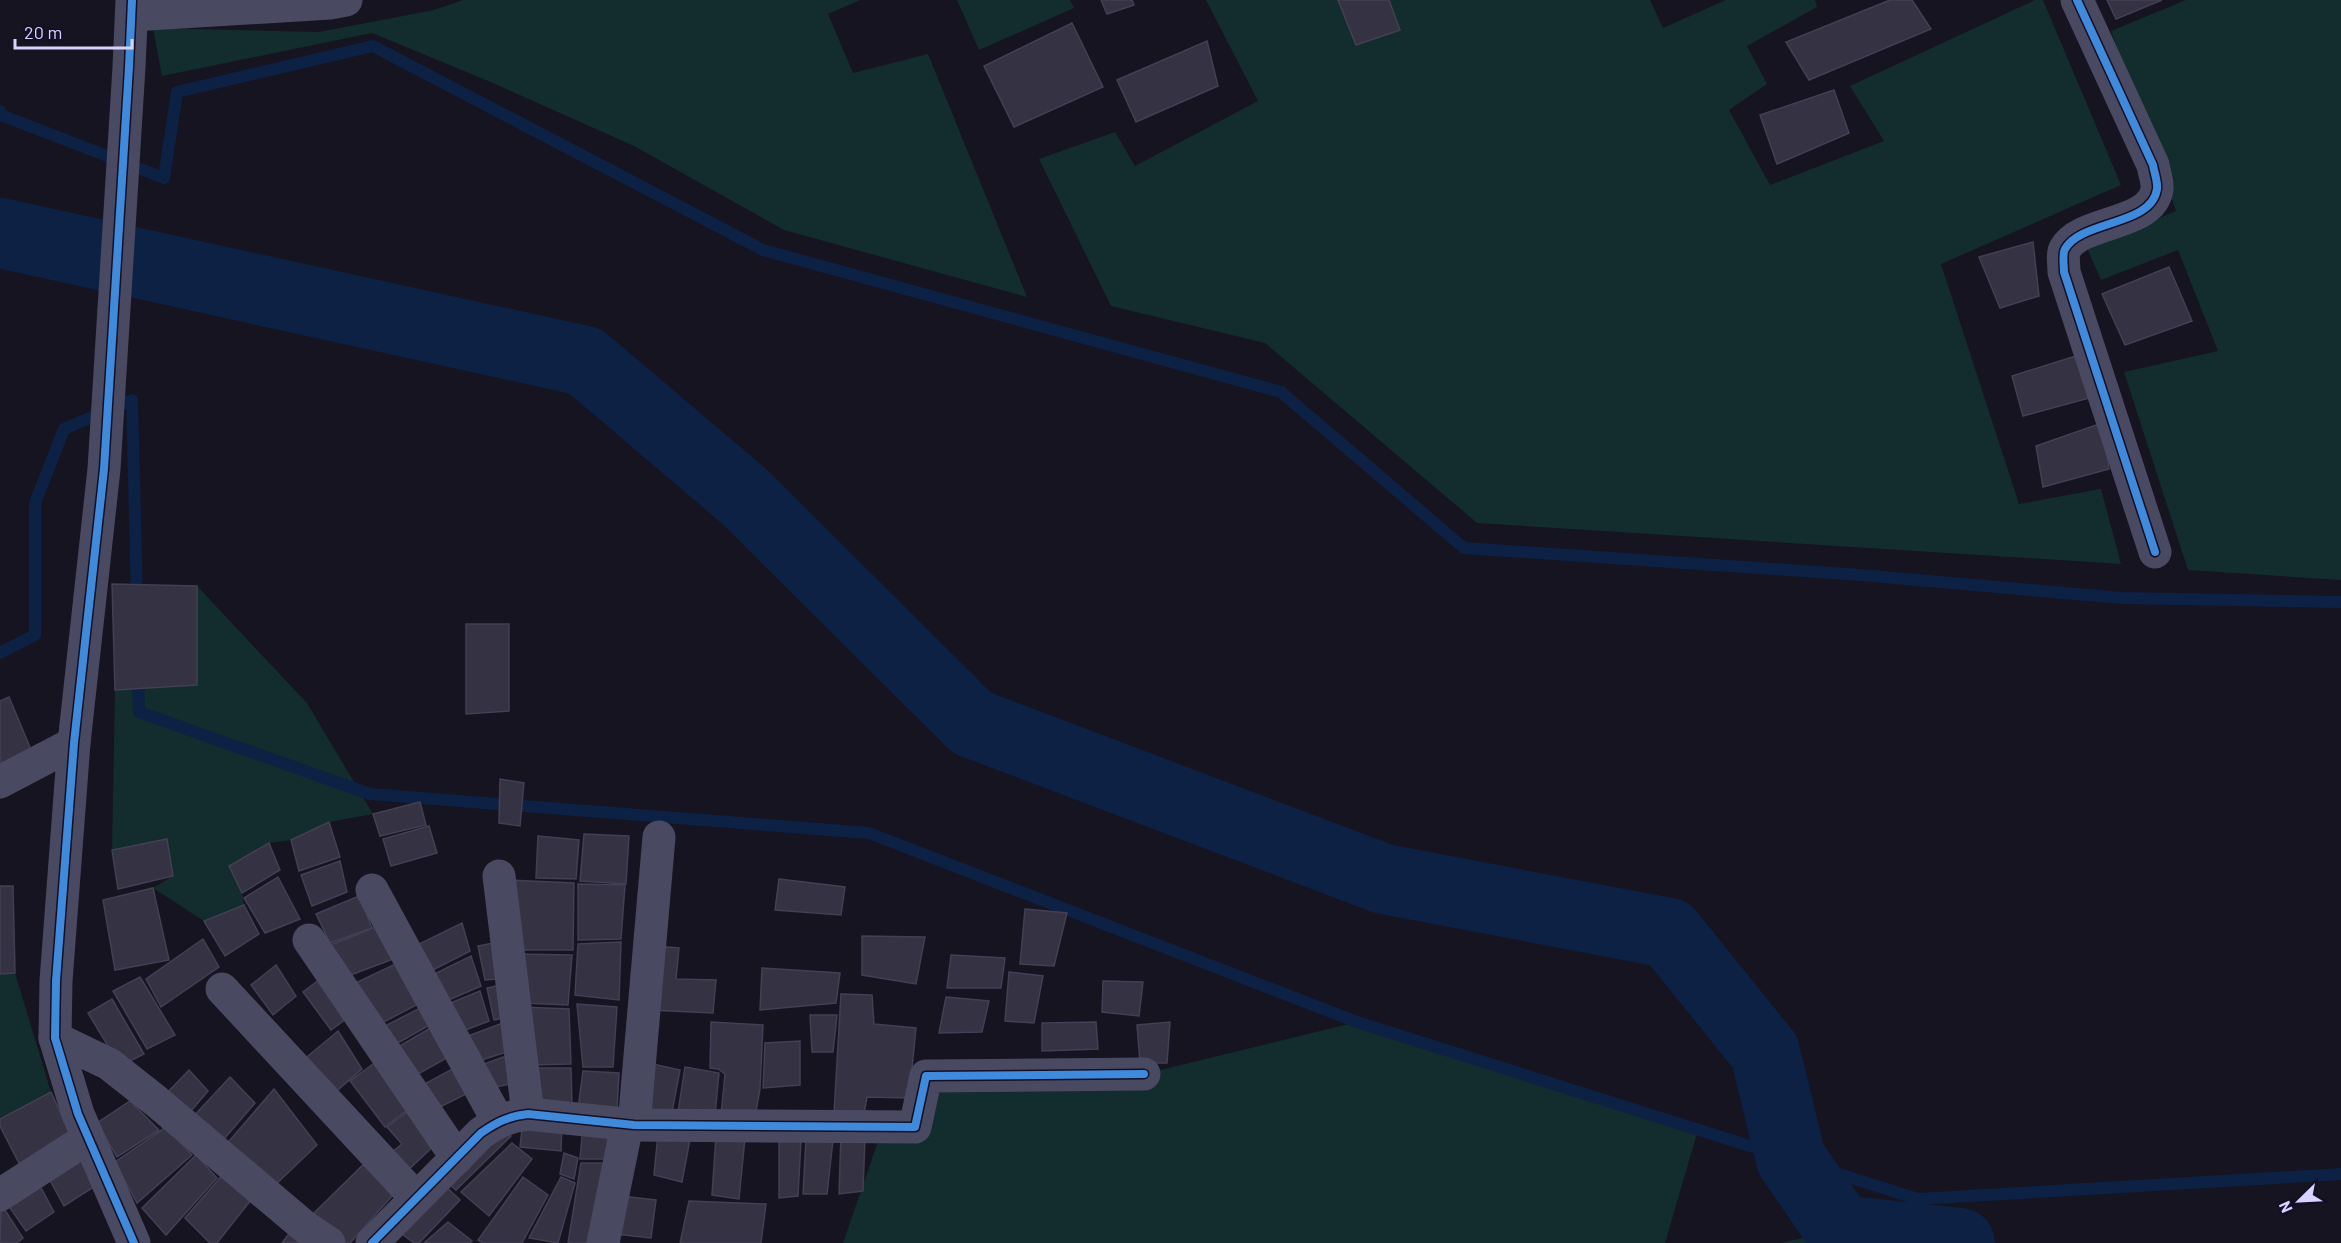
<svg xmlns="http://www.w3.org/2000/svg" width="2341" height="1243" font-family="Barlow,sans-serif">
<rect width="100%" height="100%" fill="#161421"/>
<g fill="#132c2d">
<polygon points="463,0 860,0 828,14 853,73 928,54 1027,297 784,230 634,146 486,80 372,33 162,76 153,28 319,32 434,10"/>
<polygon points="957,0 1070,0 1074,8 979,50"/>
<polygon points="1206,0 1650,0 1663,28 1726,0 1815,0 1817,7 1747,46 1767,84 1729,110 1770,185 1884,141 1850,86 2035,0 2043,0 2121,185 1941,264 2019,504 2101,489 2121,564 1477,523 1265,343 1111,306 1039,159 1115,132 1135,166 1258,101"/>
<polygon points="2186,0 2341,0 2341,580 2188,570 2124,372 2218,351 2178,250 2101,280 2087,248 2176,211 2111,31"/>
<polygon points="197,586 307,703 373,814 329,822 291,840 269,843 229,866 242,893 244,905 204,921 153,888 173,876 167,839 112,850 115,690 196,685"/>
<polygon points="15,973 51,1092 0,1119 0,974"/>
<polygon points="1357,1022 1698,1130 1665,1243 843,1243 883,1127 963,1076 1144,1074"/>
<polygon points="1840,1230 1920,1243 1780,1243"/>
</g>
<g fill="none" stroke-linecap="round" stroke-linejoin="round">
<g stroke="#0d2144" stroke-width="12">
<polyline points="0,111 1,115 164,178 177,92 373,46 763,250 1281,392 1464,548 1861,575 2121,598 2341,602"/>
<polyline points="0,653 35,635 35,503 64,429 132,400 137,601"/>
<polyline points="138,673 139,712 370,794 869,833 1357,1022 1918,1199 2341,1174"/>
</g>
<polyline stroke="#0d2144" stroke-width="70" points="0,233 585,361 746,498 972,723 1384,879 1669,933 1765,1052 1791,1159 1840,1230 1960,1243"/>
</g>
<g fill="#343243" stroke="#433f54" stroke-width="1.5">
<polygon points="1101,0 1132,0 1134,5 1107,14"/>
<polygon points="1338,0 1389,0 1400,30 1356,45"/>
<polygon points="1890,0 1912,0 1931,29 1809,80 1786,42"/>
<polygon points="2107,0 2162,0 2116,19"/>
<polygon points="1072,23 1103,87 1014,127 984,66"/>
<polygon points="1207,41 1218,86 1136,122 1117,80"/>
<polygon points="1834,90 1849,133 1777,164 1760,115"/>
<polygon points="2033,242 2039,296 2000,308 1979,257"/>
<polygon points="2169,267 2192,321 2125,345 2102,294"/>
<polygon points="2082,354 2093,397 2023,416 2012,376"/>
<polygon points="2102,423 2109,469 2043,487 2036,446"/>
<polygon points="112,584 197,586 197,685 115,690"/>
<polygon points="466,624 509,624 509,711 466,714"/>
<polygon points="9,697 32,752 0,763 0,701"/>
<polygon points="500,779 524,783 520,826 499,823"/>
<polygon points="420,802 426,825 380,836 373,814"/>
<polygon points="329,822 340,857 299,871 291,840"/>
<polygon points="429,826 437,853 391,866 383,839"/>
<polygon points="584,834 629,836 626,884 580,881"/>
<polygon points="538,836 579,840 576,879 536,878"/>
<polygon points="167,839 173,876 118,889 112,850"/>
<polygon points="269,843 280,870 242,893 229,866"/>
<polygon points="340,861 347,892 312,906 301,875"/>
<polygon points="278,877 300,919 265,933 244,898"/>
<polygon points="779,879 845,887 841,915 775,910"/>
<polygon points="507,880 574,883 573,950 515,950"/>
<polygon points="578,884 625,885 621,939 578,940"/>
<polygon points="0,886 13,886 15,973 0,974"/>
<polygon points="153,888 169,960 115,970 103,900"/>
<polygon points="359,896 372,928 330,943 316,914"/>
<polygon points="244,905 259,934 225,956 204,921"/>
<polygon points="1025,909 1067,913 1054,966 1020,964"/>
<polygon points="462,923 470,951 431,971 417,945"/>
<polygon points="378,926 393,959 340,979 323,948"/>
<polygon points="862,936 925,937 916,984 862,975"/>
<polygon points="203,939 219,967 161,1007 146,979"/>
<polygon points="503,941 508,978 485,980 478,946"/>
<polygon points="621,942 619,1000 575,995 578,944"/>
<polygon points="655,946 679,948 676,979 716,980 713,1013 649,1010"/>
<polygon points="517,954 572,955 568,1005 523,1003"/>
<polygon points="951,955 1005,958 1001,988 947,988"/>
<polygon points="471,956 481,986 444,1002 432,975"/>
<polygon points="406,959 424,1001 376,1026 347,987"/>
<polygon points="276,965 296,996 273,1015 251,985"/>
<polygon points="762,968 840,973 836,1003 760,1010"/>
<polygon points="1009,972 1043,976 1034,1023 1005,1021"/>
<polygon points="327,974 354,1013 331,1030 303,992"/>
<polygon points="140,977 175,1035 147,1049 113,991"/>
<polygon points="1103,981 1143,982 1139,1016 1102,1012"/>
<polygon points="506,984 512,1017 494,1020 487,988"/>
<polygon points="480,991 489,1021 455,1034 441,1007"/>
<polygon points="841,994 872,995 874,1024 916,1028 909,1098 867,1097 864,1114 834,1113"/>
<polygon points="946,997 989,1001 982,1032 939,1033"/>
<polygon points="112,999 144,1054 120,1066 88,1013"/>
<polygon points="428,1004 437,1021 389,1048 379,1029"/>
<polygon points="577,1004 617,1007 613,1067 583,1067"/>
<polygon points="522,1007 569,1009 571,1064 529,1065"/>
<polygon points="810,1015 837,1015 833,1052 812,1052"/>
<polygon points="511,1020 516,1049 472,1063 460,1039"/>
<polygon points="711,1022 763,1025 760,1089 755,1117 721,1115 725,1074 718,1069 710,1068"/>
<polygon points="1096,1022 1098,1049 1042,1051 1042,1023"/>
<polygon points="1170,1022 1167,1063 1140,1063 1137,1025"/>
<polygon points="439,1023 454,1054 409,1079 391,1051"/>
<polygon points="338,1031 362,1069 332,1095 302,1061"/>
<polygon points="800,1041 800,1085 763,1088 765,1043"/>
<polygon points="514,1053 519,1082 487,1089 476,1067"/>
<polygon points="384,1056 415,1104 385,1127 350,1081"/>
<polygon points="644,1062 680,1070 672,1112 641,1110"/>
<polygon points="460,1065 474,1090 432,1111 417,1088"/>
<polygon points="685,1067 719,1073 715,1115 678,1112"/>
<polygon points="529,1068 571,1068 572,1107 532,1102"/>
<polygon points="189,1070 208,1091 186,1117 162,1098"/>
<polygon points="583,1071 619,1073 617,1109 578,1108"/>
<polygon points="230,1077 255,1103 219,1145 191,1119"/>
<polygon points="274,1089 317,1145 271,1189 225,1146"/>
<polygon points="51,1092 74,1143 23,1171 0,1126 0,1119"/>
<polygon points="130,1101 159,1130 117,1157 97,1123"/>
<polygon points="415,1106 440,1140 403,1175 387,1156 402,1144 387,1127"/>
<polygon points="523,1119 562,1122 561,1151 520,1147"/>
<polygon points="583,1126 613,1130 611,1159 580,1159"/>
<polygon points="166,1127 192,1155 137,1203 115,1162"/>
<polygon points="500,1127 511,1136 456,1190 443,1179"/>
<polygon points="658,1134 691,1134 682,1182 654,1175"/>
<polygon points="841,1134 865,1137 863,1191 839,1194"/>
<polygon points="716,1135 745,1138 739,1199 712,1195"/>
<polygon points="779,1137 801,1140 798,1196 779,1198"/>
<polygon points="806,1140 833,1140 827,1194 803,1194"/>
<polygon points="512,1143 532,1159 489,1216 461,1192"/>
<polygon points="85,1151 100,1183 64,1206 47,1175"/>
<polygon points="564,1153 578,1158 574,1179 560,1174"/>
<polygon points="196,1155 217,1178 166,1235 142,1208"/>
<polygon points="367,1161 393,1195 350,1243 345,1243 312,1215"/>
<polygon points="581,1163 614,1163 596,1243 568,1243"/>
<polygon points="225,1172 254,1196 217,1243 210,1243 185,1218"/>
<polygon points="523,1177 548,1195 522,1243 483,1243 478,1240"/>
<polygon points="561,1177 575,1183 558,1243 529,1238"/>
<polygon points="38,1182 54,1212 26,1231 6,1202"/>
<polygon points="441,1182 460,1200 419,1243 414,1243 394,1228"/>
<polygon points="621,1196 656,1200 651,1238 615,1234"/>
<polygon points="689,1201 766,1204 761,1243 680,1243"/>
<polygon points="1,1204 23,1238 17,1243 0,1243"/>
<polygon points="448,1222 472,1241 470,1243 424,1243"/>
<polygon points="294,1227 320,1243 282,1243"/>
</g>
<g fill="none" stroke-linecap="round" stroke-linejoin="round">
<g stroke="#4a4962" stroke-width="33">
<polyline points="132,0 129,67 104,469 74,743 56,981 55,1038 78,1114 134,1243"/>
<path d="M2077,0l76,165c1,7 5,17 4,24 -5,37 -76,31 -92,60 -3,5 -1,16 -1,23l91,280"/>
<polyline points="132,15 330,3 346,0"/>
<polyline points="0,782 74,743"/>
<polyline points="499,876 528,1114"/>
<polyline points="372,890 498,1121"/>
<polyline points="309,940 457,1158"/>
<polyline points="222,989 416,1198"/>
<polyline points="55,1038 109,1064 156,1101 305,1227 329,1243"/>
<polyline points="634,1125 659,837"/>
<polyline points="0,1195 88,1138"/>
<path d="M372,1243l109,-110c16,-11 28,-17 47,-19l106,11 281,2 11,-51 218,-2"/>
<polyline points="603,1243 627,1125"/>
</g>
<defs>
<g id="cycleway">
<polyline points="132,0 129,67 104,469 74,743 56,981 55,1038 78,1114 134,1243"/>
<path d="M2077,0l76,165c1,7 5,17 4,24 -5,37 -76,31 -92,60 -3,5 -1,16 -1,23l91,280"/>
<path d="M372,1243l109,-110c16,-11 28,-17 47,-19l106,11 281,2 11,-51 218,-2"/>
</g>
</defs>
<use href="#cycleway" stroke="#130f26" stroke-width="11"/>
<use href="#cycleway" stroke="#408adc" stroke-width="8"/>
</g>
<g transform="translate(2299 1201) rotate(246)" stroke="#130f26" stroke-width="4.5" paint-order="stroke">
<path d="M0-4.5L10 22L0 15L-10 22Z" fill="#d9d4ff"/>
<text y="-9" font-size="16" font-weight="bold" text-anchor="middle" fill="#d9d4ff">N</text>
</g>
<path d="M15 39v9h117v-9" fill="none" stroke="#d9d4ff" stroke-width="3"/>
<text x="24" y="39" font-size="18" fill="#d9d4ff" stroke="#130f26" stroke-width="4.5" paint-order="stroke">20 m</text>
</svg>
